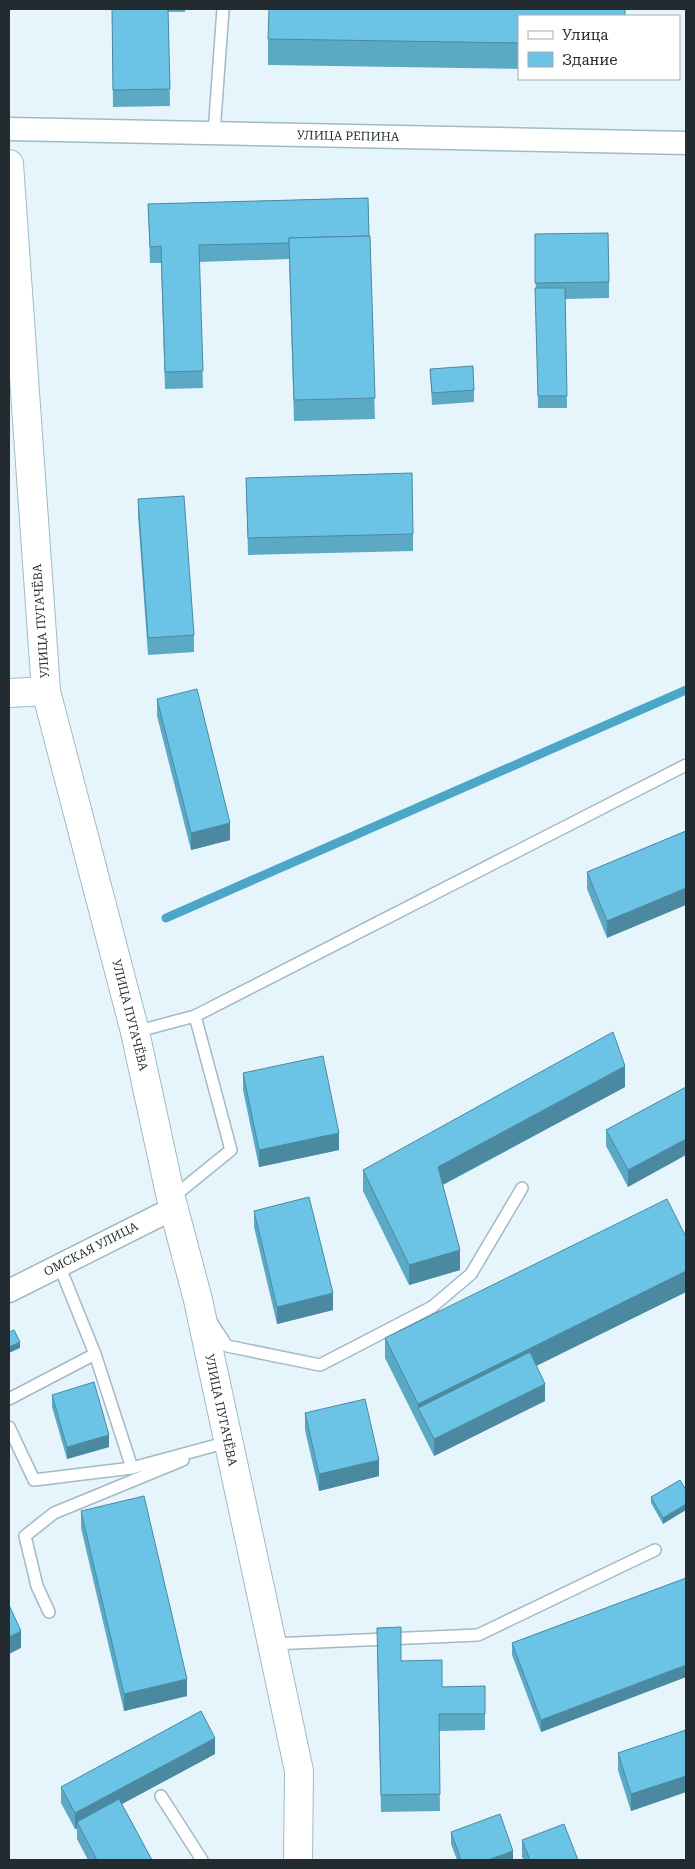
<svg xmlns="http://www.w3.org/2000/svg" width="695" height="1869" font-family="'Roboto Serif',serif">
<rect width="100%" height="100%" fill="#e6f5fc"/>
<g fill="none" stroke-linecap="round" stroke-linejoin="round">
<polyline stroke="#4ba6c7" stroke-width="9" points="166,918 686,690"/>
<defs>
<g id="service">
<polyline points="214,133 223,9"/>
<polyline points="135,1032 195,1016 686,765"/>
<polyline points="173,1197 231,1150 195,1016"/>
<polyline points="59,1265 95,1354 132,1468 228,1442"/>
<polyline points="212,1323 227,1346 320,1365 432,1307 471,1274 522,1188"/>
<polyline points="9,1399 95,1354"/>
<polyline points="9,1427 34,1480 132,1468"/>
<polyline points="49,1612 37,1586 25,1536 54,1513 183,1460"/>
<polyline points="272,1644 478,1635 655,1550"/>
<polyline points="161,1796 202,1860"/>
</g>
<g id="minor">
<polyline points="9,129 686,143"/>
<polyline points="9,1291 174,1208"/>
</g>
<polyline id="tertiary" points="9,693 46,691"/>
<polyline id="secondary" points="9,164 46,691 135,1032 171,1198 198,1300 272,1644 299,1771 298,1860"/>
</defs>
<use href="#service" stroke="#a1bac5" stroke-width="14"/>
<use href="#minor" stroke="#a1bac5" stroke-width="25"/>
<use href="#tertiary" stroke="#a1bac5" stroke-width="30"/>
<use href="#secondary" stroke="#a1bac5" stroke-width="30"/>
<use href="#service" stroke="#fff" stroke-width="11"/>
<use href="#minor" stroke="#fff" stroke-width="22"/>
<use href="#tertiary" stroke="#fff" stroke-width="28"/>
<use href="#secondary" stroke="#fff" stroke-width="28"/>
</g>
<g fill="#5ca9c6">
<polygon points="112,9 185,9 185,12 168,12 170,106 113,107"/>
<polygon points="519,16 519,69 268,65 268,39"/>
<polygon points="368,198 375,419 294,421 289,259 199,262 203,388 165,389 161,263 150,263 148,204"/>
<polygon points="535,250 609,282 609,298 565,299 567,408 538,408"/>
<polygon points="430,369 474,390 474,402 432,405"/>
<polygon points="246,478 413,534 413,551 248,555"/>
<polygon points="138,499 194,635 194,652 148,655 138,516"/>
<polygon points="157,699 230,840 191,850 157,716"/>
<polygon points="686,831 607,938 587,889 587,872"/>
<polygon points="243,1073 339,1150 259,1167 243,1090"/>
<polygon points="625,1087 443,1185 460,1270 409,1285 363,1191 363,1170"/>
<polygon points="686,1087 628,1187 606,1146 606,1130"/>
<polygon points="254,1211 333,1310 277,1324 254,1227"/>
<polygon points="686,1237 686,1292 536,1366 545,1401 434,1456 385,1358 385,1338"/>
<polygon points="52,1395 109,1447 67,1459 52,1407"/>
<polygon points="305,1413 379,1476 319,1491 305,1430"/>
<polygon points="680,1480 663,1524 651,1503 651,1497"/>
<polygon points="81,1511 187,1696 124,1711 81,1528"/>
<polygon points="686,1578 686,1677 541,1732 512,1655 512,1643"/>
<polygon points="377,1644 442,1687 485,1686 485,1730 439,1731 440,1811 381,1812"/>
<polygon points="686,1730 686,1792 631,1811 618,1770 618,1753"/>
<polygon points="215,1754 122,1804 152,1860 88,1860 77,1839 77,1829 75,1829 61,1803 61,1787"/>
<polygon points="451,1832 513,1860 457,1860 451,1844"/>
<polygon points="522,1840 578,1860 524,1860 522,1857"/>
</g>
<g fill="#4b89a1">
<polygon points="230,823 230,840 191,850 191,833"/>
<polygon points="686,888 686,905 607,938 607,921"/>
<polygon points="625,1066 625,1087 438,1187 438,1167"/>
<polygon points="339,1133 339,1150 259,1167 259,1150"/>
<polygon points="686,1139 686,1155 628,1187 628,1170"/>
<polygon points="460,1250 460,1270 409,1285 409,1265"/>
<polygon points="686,1271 686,1292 424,1421 418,1408 418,1404"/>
<polygon points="333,1293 333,1310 277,1324 277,1307"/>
<polygon points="20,1342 20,1348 9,1353 9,1347"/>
<polygon points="545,1384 545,1401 434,1456 434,1439"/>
<polygon points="109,1435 109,1447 67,1459 67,1447"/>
<polygon points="379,1460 379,1476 319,1491 319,1474"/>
<polygon points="686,1504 686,1510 663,1524 663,1518"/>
<polygon points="21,1631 21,1648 9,1654 9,1637"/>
<polygon points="686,1665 686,1677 541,1732 541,1720"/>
<polygon points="187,1679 187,1696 124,1711 124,1694"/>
<polygon points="215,1738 215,1754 79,1827 77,1822 77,1829 75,1829 75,1813"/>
<polygon points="686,1776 686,1792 631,1811 631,1794"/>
<polygon points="513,1851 513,1860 488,1860"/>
</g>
<g fill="#6bc4e6" stroke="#4b89a1">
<polygon points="112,9 168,9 170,89 113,90"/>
<polygon points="269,9 625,9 625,16 519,16 519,43 268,39"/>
<polygon points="368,198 369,236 289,238 289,243 199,245 203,371 165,372 161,246 150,247 148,204"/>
<polygon points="608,233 609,282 535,283 535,234"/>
<polygon points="370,236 375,398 294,400 289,238"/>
<polygon points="535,288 565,288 567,396 538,396"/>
<polygon points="473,366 474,390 432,393 430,369"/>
<polygon points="412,473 413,534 248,538 246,478"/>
<polygon points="184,496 194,635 148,638 138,499"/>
<polygon points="197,689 230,823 191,833 157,699"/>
<polygon points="686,831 686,888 607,921 587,872"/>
<polygon points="613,1032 625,1066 438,1167 460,1250 409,1265 363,1170"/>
<polygon points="323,1056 339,1133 259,1150 243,1073"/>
<polygon points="686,1087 686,1139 628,1170 606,1130"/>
<polygon points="309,1197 333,1293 277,1307 254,1211"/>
<polygon points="667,1199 686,1237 686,1271 418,1404 385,1338"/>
<polygon points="14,1330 20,1342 9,1347 9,1332"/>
<polygon points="530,1352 545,1384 434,1439 418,1408"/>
<polygon points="94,1382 109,1435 67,1447 52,1395"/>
<polygon points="365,1399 379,1460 319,1474 305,1413"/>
<polygon points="680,1480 686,1490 686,1504 663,1518 651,1497"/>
<polygon points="144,1496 187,1679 124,1694 81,1511"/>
<polygon points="686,1578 686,1665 541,1720 512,1643"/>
<polygon points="9,1605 21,1631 9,1637"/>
<polygon points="401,1627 401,1661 442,1660 442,1687 485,1686 485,1714 439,1714 440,1794 381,1795 377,1628"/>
<polygon points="201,1711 215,1738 75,1813 61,1787"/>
<polygon points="686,1730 686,1776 631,1794 618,1753"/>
<polygon points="119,1799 152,1860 97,1860 77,1822"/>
<polygon points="500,1814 513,1851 488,1860 461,1860 451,1832"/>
<polygon points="564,1824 578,1860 530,1860 522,1840"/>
</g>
<g text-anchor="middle" stroke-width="5" stroke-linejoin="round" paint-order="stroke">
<g font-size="12" fill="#222c30" stroke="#fff">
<text transform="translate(348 136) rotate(1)" y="4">УЛИЦА РЕПИНА</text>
<text transform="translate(41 621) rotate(-94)" y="4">УЛИЦА ПУГАЧЁВА</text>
<text transform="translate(130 1015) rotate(76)" y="4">УЛИЦА ПУГАЧЁВА</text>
<text transform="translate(91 1249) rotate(-27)" y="4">ОМСКАЯ УЛИЦА</text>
<text transform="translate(221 1410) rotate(78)" y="4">УЛИЦА ПУГАЧЁВА</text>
</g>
</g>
<rect width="695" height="1869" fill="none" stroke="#222c30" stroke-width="20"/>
<rect x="518" y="15" width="162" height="65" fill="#ffffff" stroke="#a7abac"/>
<rect x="528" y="31" width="25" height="8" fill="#ffffff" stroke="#a7abac"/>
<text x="562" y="40" font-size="15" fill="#222c30">Улица</text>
<rect x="528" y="52" width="25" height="15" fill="#6bc4e6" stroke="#a7abac"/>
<text x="562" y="65" font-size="15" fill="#222c30">Здание</text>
</svg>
